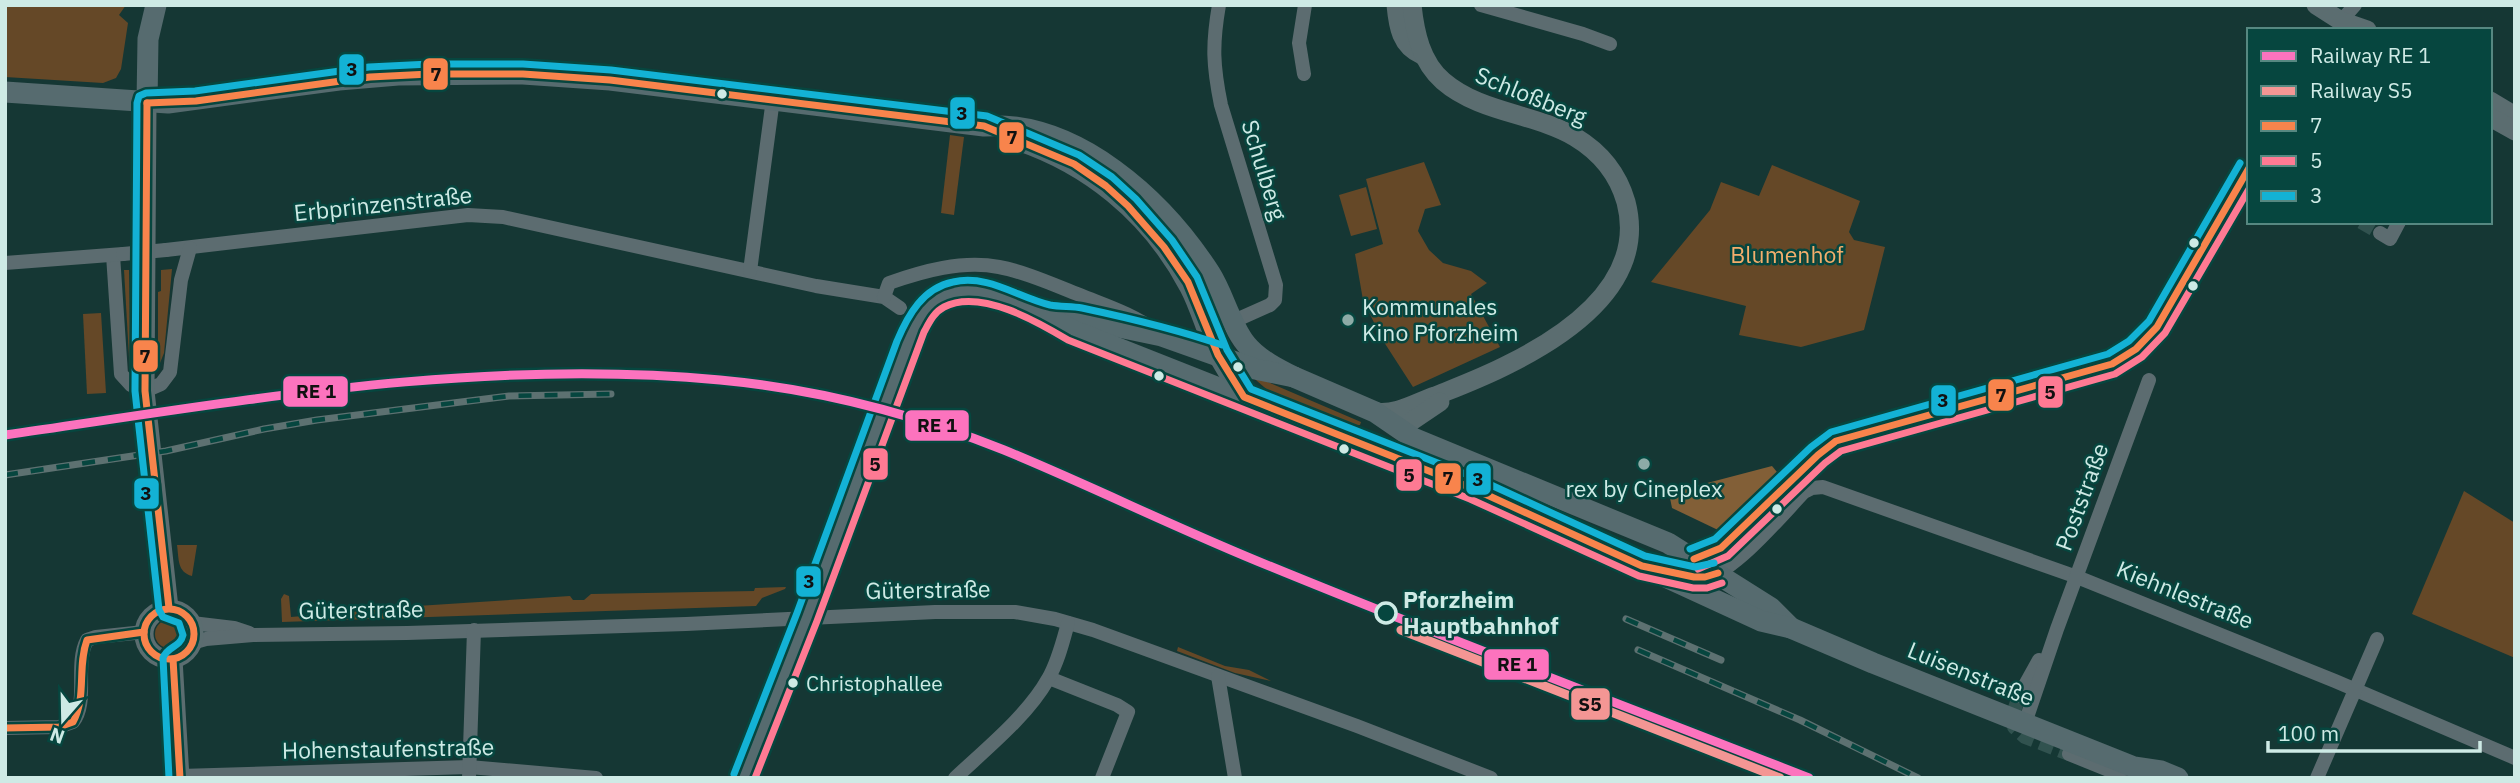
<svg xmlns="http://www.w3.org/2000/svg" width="2520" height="783" font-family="'IBM Plex Sans',sans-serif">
<rect width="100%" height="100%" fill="#153734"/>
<g fill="#654827">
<polygon points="5,5 126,5 119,15 128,23 121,69 116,78 103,83 5,77"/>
<polygon points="950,135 964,137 954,215 941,213"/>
<polygon points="1424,162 1441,205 1425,209 1418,231 1429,250 1443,263 1471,271 1487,283 1471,294 1500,347 1413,387 1382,339 1363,300 1355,254 1383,244 1366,179"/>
<polygon points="1772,165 1860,201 1849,232 1854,240 1885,247 1864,330 1801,347 1739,335 1746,306 1651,282 1710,210 1721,182 1759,196"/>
<polygon points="1366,187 1377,229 1351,236 1339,195"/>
<polygon points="172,269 164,353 158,368 158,292 161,291 161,270"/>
<polygon points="124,270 129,270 131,374 130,374"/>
<polygon points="101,313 106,393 87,394 83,314"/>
<polygon points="1249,374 1361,422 1360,425 1349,425 1272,394"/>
<polygon points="2464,491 2515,523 2515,658 2412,614"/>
<path d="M177,545h20l-5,31c-15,-4 -13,-17 -15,-31z"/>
<polygon points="786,587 785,589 762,598 756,606 282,622 281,599 284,594 289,596 291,617 375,610 375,614 416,611 417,606 570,596 573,600 584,600 591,594 754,591 755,588"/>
<circle cx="169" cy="634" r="14"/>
<polygon points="1178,647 1225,666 1249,670 1271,681 1235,673 1177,651"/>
</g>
<polygon fill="#825f37" points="1772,466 1777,472 1718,530 1672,508 1669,493"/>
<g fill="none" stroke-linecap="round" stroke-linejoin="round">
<g stroke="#31524f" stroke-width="14" stroke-dasharray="14 7" stroke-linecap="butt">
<polyline points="2361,222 2380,233"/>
<polyline points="2019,696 2013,714 2014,727 2025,737 2069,754"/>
</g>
<g stroke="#5c6c70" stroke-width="14">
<path d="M1219,5c-7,40 -6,61 2,100l55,180 -1,15 -5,5 -36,16"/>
<polyline points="1481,5 1583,34 1610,44"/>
<polyline points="2341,21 2355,5"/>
<polyline points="1304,74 1299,43 1305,5"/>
<polyline points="2380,233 2390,239 2399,222"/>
<polyline points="166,250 468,215 503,217 816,286 884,297 900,308"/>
<polyline points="113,255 121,374 131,385 145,391 161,384 170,372 181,280 190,248"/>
<polyline points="5,263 123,254"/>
<polyline points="750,271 773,99"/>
<path d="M884,297l5,-14c34,-12 73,-23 110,-16 27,5 55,18 81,28 27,11 53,19 77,37"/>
<polyline points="1694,559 1721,548 1804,468"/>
<path d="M1676,573c10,4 21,8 31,5 31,-10 74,-62 97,-86l8,-4 11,-1 254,90 258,104 180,77"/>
<polyline points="192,623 234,628 249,633"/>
<polyline points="192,643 206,639 253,635 407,633 686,624 935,612 1015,612 1055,619 1093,630 1357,726 1491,778"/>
<polyline points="1218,676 1235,778"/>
<polyline points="1049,678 1117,705 1128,712 1102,778"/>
<polyline points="2019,696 2039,660"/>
<polyline points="2025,723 2057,629 2149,380"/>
<path d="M5,728l54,-1 14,-5c16,-20 1,-57 14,-82l9,-3 48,-5"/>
<polyline points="2069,754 2111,771 2131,768"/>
<polyline points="180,776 469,767 596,778"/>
<polyline points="469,778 474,630"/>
<path d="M955,778c31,-29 73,-63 93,-99 10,-17 15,-38 20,-56"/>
<polyline points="2317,778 2377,639"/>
</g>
<g stroke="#5b6d70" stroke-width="19">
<path d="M1396,5c2,22 5,41 26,50"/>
<polyline points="2316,5 2341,21 2367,30"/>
<polyline points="2490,101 2515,116"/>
<polyline points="147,103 145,391 169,608"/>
<polyline points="2490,117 2515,131"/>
<path d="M1375,412c22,3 40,-9 60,-16 25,-10 49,-19 74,-32 60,-30 138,-82 117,-162 -8,-28 -26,-50 -51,-65 -41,-24 -95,-24 -132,-56 -22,-19 -28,-48 -31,-76"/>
<polyline points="1400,429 1440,402"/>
<circle cx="169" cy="634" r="25"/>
<polyline points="173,659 180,778"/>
</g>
<g stroke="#566b6f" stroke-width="21">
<path d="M5,92l163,11 171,-23 59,-5 125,-1 87,6 374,46c93,-6 179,74 226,147 14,22 20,51 36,71 12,15 32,25 48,33"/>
<polyline points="147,103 148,39 156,5"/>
<path d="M1008,137c79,24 143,76 182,150 10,19 15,39 24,59 8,18 20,34 30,51"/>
<polyline points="1063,317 1076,318 1162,336 1255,369 1294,377 1375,412 1413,438 1668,543 1771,608 1791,628"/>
<path d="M744,778l63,-161 107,-289c6,-11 14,-24 24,-30 34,-22 105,13 134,32l402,159 287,132 30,7 82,35 261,104 27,4 17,7"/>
</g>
<defs>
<g id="rail">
<polyline points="5,475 166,451 264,429 317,420 509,396 611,394"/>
<polyline points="1626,619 1721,660"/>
<polyline points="1638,650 1800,720 1918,778"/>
</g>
</defs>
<use href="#rail" stroke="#5d7171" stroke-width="7"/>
<use href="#rail" stroke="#06463f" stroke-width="4.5" stroke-dasharray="13" stroke-linecap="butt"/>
<polyline stroke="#5c6c70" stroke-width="14" points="123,254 166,250"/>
<defs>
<g id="bus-1">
<polyline points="147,103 196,101 370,77 430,74 523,74 610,80 984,126 1074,164 1106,186 1128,206 1164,247 1188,282 1218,355 1244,397 1474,489 1642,566 1694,577 1705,577 1718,573"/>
<polyline points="147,103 145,391 169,608"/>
<polyline points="1694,559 1721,548 1818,455 1836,441 2112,364 2136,349 2157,327 2249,168"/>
<circle cx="169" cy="634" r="25"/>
<polyline points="173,659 180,778"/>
<path d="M5,728l54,-1 14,-5c14,-25 4,-55 14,-82l57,-8"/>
</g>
<g id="bus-2">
<polyline points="1698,569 1728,556 1825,463 1841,451 2115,374 2142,357 2165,333 2249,189"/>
<path d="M755,778l62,-157 107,-289c5,-9 10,-20 20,-25 36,-19 94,15 124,33l402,159 169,77 54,12h14l15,-5"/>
</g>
<g id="bus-3">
<polyline points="1690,549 1715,539 1811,447 1831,432 2108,354 2129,341 2149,321 2240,163"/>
<path d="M734,774l63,-161 100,-272c11,-26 26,-53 56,-59 35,-8 64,15 97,23 11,2 22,1 32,3 47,10 94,21 140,37"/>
<path d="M169,778l-6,-120c4,-12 17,-10 20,-23l-4,-12 -16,-6 -4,-7 -24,-219 2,-288 2,-7 7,-3 49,-2 174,-24 61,-3h93l88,6 376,46 92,39 33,22 24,22 36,41 25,37 30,73 24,39 227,90 167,77 50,11 19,-4"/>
</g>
</defs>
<use href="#bus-1" stroke="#06463f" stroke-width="12"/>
<use href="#bus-2" stroke="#06463f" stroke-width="12"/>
<use href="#bus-3" stroke="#06463f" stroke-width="12"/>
<use href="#bus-1" stroke="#f8844c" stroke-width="7"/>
<use href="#bus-2" stroke="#fe7a93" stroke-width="7"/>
<use href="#bus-3" stroke="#13b2d5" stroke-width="7"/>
<defs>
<path id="rail-1" d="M5,435c236,-34 476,-78 715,-55 96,9 194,34 284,70 90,37 178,81 268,117 178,73 358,141 537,211"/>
<polyline id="rail-2" points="1401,630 1780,778"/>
</defs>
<use href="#rail-1" stroke="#06463f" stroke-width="14"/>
<use href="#rail-2" stroke="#06463f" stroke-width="14"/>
<use href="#rail-1" stroke="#fc73be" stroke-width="9"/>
<use href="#rail-2" stroke="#f49694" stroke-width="9"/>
</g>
<g fill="#ceeae5" stroke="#06463f" stroke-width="2.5">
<circle cx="722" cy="94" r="6"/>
<circle cx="2194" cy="243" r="6"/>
<circle cx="2193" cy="286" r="6"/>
<circle cx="1238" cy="367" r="6"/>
<circle cx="1159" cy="376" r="6"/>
<circle cx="1344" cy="449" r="6"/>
<circle cx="1777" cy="509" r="6"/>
<circle cx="793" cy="683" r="6"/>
</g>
<g fill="#8daba7" stroke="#06463f" stroke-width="2.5">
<circle cx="1348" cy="320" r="7"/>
<circle cx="1644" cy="464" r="7"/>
</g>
<circle fill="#06463f" stroke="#ceeae5" stroke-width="3.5" cx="1386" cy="613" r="10"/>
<g text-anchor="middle" stroke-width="5" stroke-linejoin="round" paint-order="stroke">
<g font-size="21" fill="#ceeae5" stroke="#06463f" text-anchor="start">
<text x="806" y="691">Christophallee</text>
</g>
<g font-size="23" fill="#ceeae5" stroke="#06463f">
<text transform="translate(1531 96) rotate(22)" y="8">Schloßberg</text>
<text transform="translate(1264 170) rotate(73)" y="8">Schulberg</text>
<text transform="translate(383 204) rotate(-6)" y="8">Erbprinzenstraße</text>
<text transform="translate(2082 497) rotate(-70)" y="8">Poststraße</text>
<text transform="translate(928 590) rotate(-1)" y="8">Güterstraße</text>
<text transform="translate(2185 595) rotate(22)" y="8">Kiehnlestraße</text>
<text transform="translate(361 610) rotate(-1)" y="8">Güterstraße</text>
<text transform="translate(1971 674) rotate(22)" y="8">Luisenstraße</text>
<text transform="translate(388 749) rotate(-1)" y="8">Hohenstaufenstraße</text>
</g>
<g font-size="23" fill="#f3ae6c" stroke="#06463f">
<text x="1787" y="263">Blumenhof</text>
</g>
<g font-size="23" fill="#ceeae5" stroke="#06463f" text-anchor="start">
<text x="1362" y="315">Kommunales<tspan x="1362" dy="26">Kino Pforzheim</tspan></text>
<text x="1644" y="497" text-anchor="middle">rex by Cineplex</text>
</g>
<g font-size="23" font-weight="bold" fill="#ceeae5" stroke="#06463f" text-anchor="start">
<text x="1403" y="608">Pforzheim<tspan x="1403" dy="26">Hauptbahnhof</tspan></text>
</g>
</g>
<g stroke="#06463f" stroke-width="2.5">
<rect x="338" y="53" width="27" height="33" rx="7" fill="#13b2d5"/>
<rect x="422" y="57" width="27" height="34" rx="7" fill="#f8844c"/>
<rect x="949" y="96" width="27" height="34" rx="7" fill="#13b2d5"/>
<rect x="998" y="121" width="27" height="33" rx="7" fill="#f8844c"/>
<rect x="132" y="339" width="27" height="34" rx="7" fill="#f8844c"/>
<rect x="282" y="375" width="67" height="33" rx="7" fill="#fc73be"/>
<rect x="2037" y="375" width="27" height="34" rx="7" fill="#fe7a93"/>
<rect x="1987" y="378" width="28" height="34" rx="7" fill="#f8844c"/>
<rect x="1930" y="384" width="27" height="33" rx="7" fill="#13b2d5"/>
<rect x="904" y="409" width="66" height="33" rx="7" fill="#fc73be"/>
<rect x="862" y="447" width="27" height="34" rx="7" fill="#fe7a93"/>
<rect x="1395" y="458" width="28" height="34" rx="7" fill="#fe7a93"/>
<rect x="1434" y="462" width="28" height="33" rx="7" fill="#f8844c"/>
<rect x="1465" y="462" width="27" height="34" rx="7" fill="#13b2d5"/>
<rect x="133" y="477" width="27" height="33" rx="7" fill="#13b2d5"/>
<rect x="795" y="565" width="27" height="33" rx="7" fill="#13b2d5"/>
<rect x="1483" y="648" width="67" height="33" rx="7" fill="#fc73be"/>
<rect x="1570" y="687" width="41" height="34" rx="7" fill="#f49694"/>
</g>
<g font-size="19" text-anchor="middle" font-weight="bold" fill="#111">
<text x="352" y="76">3</text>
<text x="436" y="81">7</text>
<text x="962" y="120">3</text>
<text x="1012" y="144">7</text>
<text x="145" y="363">7</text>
<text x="316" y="398">RE 1</text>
<text x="2050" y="399">5</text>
<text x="2001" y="402">7</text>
<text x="1943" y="407">3</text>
<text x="937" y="432">RE 1</text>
<text x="875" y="471">5</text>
<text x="1409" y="482">5</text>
<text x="1448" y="485">7</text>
<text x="1478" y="486">3</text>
<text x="146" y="500">3</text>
<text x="809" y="588">3</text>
<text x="1517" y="671">RE 1</text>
<text x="1590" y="711">S5</text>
</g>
<rect width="2520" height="783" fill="none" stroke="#ceeae5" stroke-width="14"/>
<rect x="2247" y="28" width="245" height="196" fill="#06463f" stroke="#568881" stroke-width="2"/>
<rect x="2261" y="51" width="35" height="10" fill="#fc73be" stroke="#568881" stroke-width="2"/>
<text x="2310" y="63" font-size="21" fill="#ceeae5">Railway RE 1</text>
<rect x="2261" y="86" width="35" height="10" fill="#f49694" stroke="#568881" stroke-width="2"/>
<text x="2310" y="98" font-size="21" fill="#ceeae5">Railway S5</text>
<rect x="2261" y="121" width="35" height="10" fill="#f8844c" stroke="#568881" stroke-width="2"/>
<text x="2310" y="133" font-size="21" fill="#ceeae5">7</text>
<rect x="2261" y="156" width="35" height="10" fill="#fe7a93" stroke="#568881" stroke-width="2"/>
<text x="2310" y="168" font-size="21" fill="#ceeae5">5</text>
<rect x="2261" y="191" width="35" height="10" fill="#13b2d5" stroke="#568881" stroke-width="2"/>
<text x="2310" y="203" font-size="21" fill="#ceeae5">3</text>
<g transform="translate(63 720) rotate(200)" stroke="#06463f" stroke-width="5" paint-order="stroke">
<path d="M0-5L12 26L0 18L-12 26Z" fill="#ceeae5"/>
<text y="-10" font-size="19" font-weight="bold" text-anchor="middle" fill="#ceeae5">N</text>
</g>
<path d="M2268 741v10h212v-10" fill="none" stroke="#ceeae5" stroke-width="3.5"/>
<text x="2278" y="741" font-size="21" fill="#ceeae5" stroke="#06463f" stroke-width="5" paint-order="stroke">100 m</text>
</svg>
